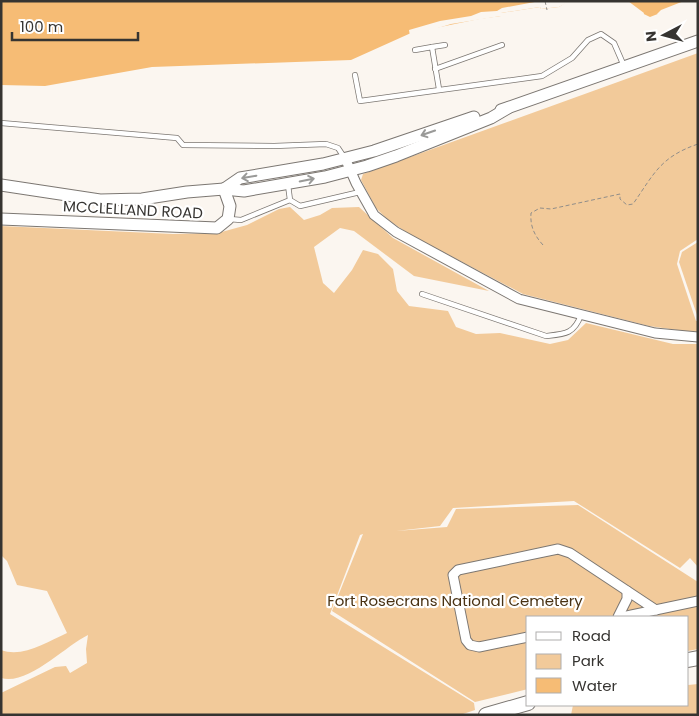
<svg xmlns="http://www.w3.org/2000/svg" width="699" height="716" font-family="Poppins,sans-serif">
<rect width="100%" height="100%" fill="#fbf6f0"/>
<g fill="#f2ca9a">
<polygon points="698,53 698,239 680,251 677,264 696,321 698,321 698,333 649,326 523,294 409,234 387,219 376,208 361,180 363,174"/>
<path d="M290,207l14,13 16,-5 12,-7 27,-1 34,31 96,53 -75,-15 -60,-45 -14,-3 -26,19 9,36 11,10 18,-23 11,-20 15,4 15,15 4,22 12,15 39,5 8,16 20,7 24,-1 50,11 18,-4 18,-17 87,21h25v223l-8,-9 -10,10 -106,-67 -121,7 -13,18 -44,5 51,-4 9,-18 122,-4 120,77v67l-10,2v-34h-160v72l-53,13 -143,-91 31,-77 -3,1 -30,79 144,89 1,7 -15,5h-459v-22l54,-26 11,-1 4,7 17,-10 -1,-14 2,-14c-23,11 -60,51 -87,43v-28c22,8 46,-8 66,-17l-20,-42 -30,-6 -10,-24 -6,-6v-329l172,8 45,-1 29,-8 32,-16z"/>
<polygon points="698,242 698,318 679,262 682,252"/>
<polygon points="698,684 698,715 571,715 573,705 688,705 688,685"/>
</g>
<g fill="#f6bc75">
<polygon points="1,1 568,1 559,7 541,9 540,7 501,13 501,16 479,19 411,33 351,60 152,67 45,86 1,85"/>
<polygon points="588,1 691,1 650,17 619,2"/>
</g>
<g fill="#fbf6f0">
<polygon points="540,1 570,1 559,7 541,9 540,7 501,13 501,16 451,24 438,28 434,31 410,36 409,30 440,21 471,16 481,12 497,11 502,8"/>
<polygon points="586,1 628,1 644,13 643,16 619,4 589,4"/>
<polygon points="684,1 693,1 692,4 661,15 657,14 661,10"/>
</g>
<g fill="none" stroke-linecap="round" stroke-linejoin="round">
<defs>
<g id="service">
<polyline points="432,47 445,45"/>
<polyline points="415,50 432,47 439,89"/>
<polyline points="435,69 502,45"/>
<polyline points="355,75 360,101 542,76 572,58 588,40 601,34 614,43 624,66"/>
<polyline points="1,123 177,138 183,145 274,146 326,144 338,148 344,157"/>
<polyline points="290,200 300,206 360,192"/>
<polyline points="229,219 241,220 290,200 288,185"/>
<path d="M422,294l124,42c19,-2 28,-2 35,-21"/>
</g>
<g id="minor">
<polyline points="345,158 356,183 374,215 396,232 519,299 655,333 698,337"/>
<polyline points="618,617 627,599 627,591"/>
<polyline points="622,617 698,601"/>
<polyline points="528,637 479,647 470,645 466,640 453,575 458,570 558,549 570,553 656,610"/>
</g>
<g id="tertiary">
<polyline points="501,110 698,41"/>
<polyline points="1,185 100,200 142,199 187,192 224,189 244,191 325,177 367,166 396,156 491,118 508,108"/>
<polyline points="224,189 240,178 323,164 374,151 474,117"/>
<polyline points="1,219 217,228 228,219 230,206 224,189"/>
</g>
<g id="secondary">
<polyline points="688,660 698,658"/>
<polyline points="486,715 528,703"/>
</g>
</defs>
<use href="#service" stroke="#7c7772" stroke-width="6"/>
<use href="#minor" stroke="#7c7772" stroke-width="11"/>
<use href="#tertiary" stroke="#7c7772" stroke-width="13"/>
<use href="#secondary" stroke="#7c7772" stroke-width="16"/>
<g stroke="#908d89" stroke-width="1" stroke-dasharray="4 2.5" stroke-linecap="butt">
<polyline points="545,1 547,10"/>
<path d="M543,245c-9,-10 -13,-19 -12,-32l9,-5 11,1 69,-15v5l7,6 6,-1c21,-30 27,-47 65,-60"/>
</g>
<use href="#service" stroke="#fff" stroke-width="4.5"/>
<use href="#minor" stroke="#fff" stroke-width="9"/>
<use href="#tertiary" stroke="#fff" stroke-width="11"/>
<use href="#secondary" stroke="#fff" stroke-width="14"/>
</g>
<defs><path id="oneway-shaft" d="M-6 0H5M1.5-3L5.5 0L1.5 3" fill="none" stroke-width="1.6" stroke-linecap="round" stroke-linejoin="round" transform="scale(1.25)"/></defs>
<g stroke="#9a9a98">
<use href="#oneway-shaft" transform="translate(428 133) rotate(161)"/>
<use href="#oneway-shaft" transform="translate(249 177) rotate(170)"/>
<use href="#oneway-shaft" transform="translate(307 180) rotate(-11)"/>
</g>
<g text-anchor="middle" stroke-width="4.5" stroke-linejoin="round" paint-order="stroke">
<g font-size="15" fill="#363431" stroke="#fff">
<text transform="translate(133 210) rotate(3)" y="5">MCCLELLAND ROAD</text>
</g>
<g font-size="15" fill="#493213" stroke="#fff">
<text x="455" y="606">Fort Rosecrans National Cemetery</text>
</g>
</g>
<rect width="699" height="716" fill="none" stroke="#363431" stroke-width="5"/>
<rect x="526" y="616" width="162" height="90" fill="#ffffff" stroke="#afaead"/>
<rect x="536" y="632" width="25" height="8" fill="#ffffff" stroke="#afaead"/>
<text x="572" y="641" font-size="15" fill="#363431">Road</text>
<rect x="536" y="654" width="25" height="15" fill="#f2ca9a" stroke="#afaead"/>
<text x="572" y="666" font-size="15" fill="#363431">Park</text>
<rect x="536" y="678" width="25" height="15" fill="#f6bc75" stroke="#afaead"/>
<text x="572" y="691" font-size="15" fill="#363431">Water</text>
<g transform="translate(664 35) rotate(264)" stroke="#ffffff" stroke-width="4" paint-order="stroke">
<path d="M0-4L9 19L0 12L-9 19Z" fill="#363431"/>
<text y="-8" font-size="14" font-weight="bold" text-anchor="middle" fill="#363431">N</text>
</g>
<path d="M12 32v8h126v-8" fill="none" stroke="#363431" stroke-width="2.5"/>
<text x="20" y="32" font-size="15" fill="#363431" stroke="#ffffff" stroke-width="4" paint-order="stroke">100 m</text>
</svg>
